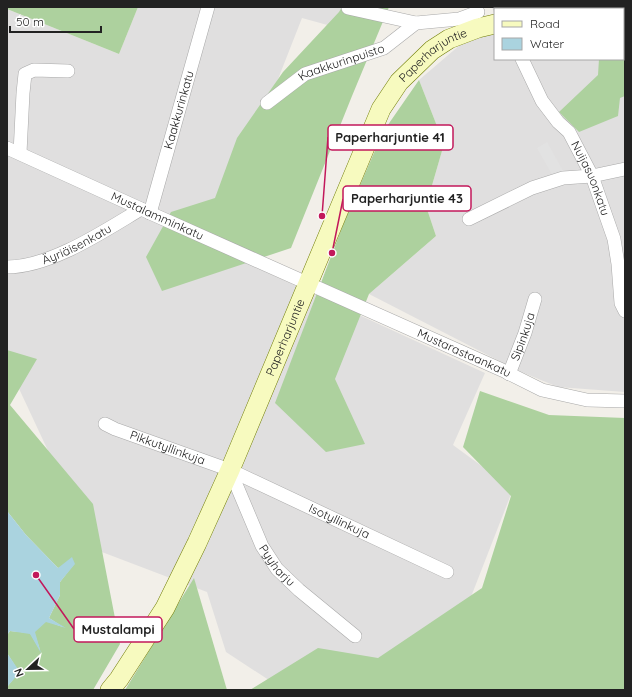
<svg xmlns="http://www.w3.org/2000/svg" width="632" height="697" font-family="Quicksand,sans-serif">
<rect width="100%" height="100%" fill="#f2efe9"/>
<g fill="#e0dfdf">
<polygon points="138,7 350,7 342,29 302,18 212,247 485,373 453,445 513,489 439,679 284,690 226,652 207,592 94,549 7,363 7,9 119,54"/>
<polygon points="492,7 625,7 625,392 558,387 519,371 369,294 436,236 426,206 444,144 419,80 495,15 495,59 623,59 623,9 495,9 495,15"/>
</g>
<g fill="#add19e">
<polygon points="7,7 138,7 119,54 7,9"/>
<polygon points="342,7 389,7 352,96 291,248 162,291 146,257 171,212 215,198 237,138 283,72 339,12"/>
<polygon points="623,13 625,18 625,96 620,98 618,116 579,132 559,112 598,75 599,59 623,59"/>
<polygon points="419,80 444,144 426,206 436,236 369,294 335,379 365,444 326,452 275,403 345,220 383,132"/>
<polygon points="7,350 37,359 10,405 93,504 120,644 93,690 7,690 7,687 19,672 7,653 7,635 10,631 30,633 40,650 34,632 46,621 63,627 49,618 60,595 60,582 74,564 58,568 26,535 7,511"/>
<polygon points="480,391 549,415 625,418 625,690 250,690 318,648 378,658 482,588 511,496 463,447"/>
<polygon points="194,578 227,690 125,690"/>
</g>
<polygon fill="#e2e2e2" points="547,142 563,171 553,176 537,148"/>
<g fill="#aad3df">
<polygon points="7,511 26,535 58,568 72,557 75,564 60,582 60,595 49,618 66,628 46,622 35,632 41,653 30,634 10,631 7,635"/>
<polygon points="7,653 20,672 7,687"/>
</g>
<g fill="none" stroke-linecap="round" stroke-linejoin="round">
<defs>
<g id="street">
<polyline points="348,8 416,23 459,19 478,12"/>
<path id="s1" d="M522,59l20,42 16,21 11,10 23,44 22,63 4,25 3,39 4,8"/>
<path id="s2" d="M267,103l38,-29 79,-26 32,-25"/>
<path id="s3" d="M7,148l143,65 352,157 40,20 45,10 38,1"/>
<polyline points="20,153 23,93 25,74 34,70 68,71"/>
<path id="s4" d="M150,213l58,-206"/>
<polyline points="469,219 532,188 563,178 592,176 625,169"/>
<path id="s5" d="M7,267c44,0 97,-36 134,-58"/>
<path id="s6" d="M509,374l16,-41 10,-34"/>
<path id="s7" d="M105,424l10,5 115,41 217,102"/>
<path id="s8" d="M230,470l32,76 15,23 22,21 56,46"/>
</g>
<g id="secondary">
<polyline points="560,9 569,7"/>
<path id="s9" d="M110,690l9,-11 46,-71 32,-65 33,-73 151,-361 18,-27 33,-32 17,-11 29,-11 17,-4"/>
</g>
</defs>
<use href="#street" stroke="#a9a9a9" stroke-width="14"/>
<use href="#secondary" stroke="#707d05" stroke-width="20"/>
<use href="#street" stroke="#fff" stroke-width="13"/>
<use href="#secondary" stroke="#f7fabf" stroke-width="19"/>
</g>
<g text-anchor="middle" stroke-width="3.5" stroke-linejoin="round" paint-order="stroke">
<g font-size="12" fill="#222" stroke="#fff">
<text dy="4" stroke="none"><textPath href="#s9" startOffset="719">Paperharjuntie</textPath></text>
<text dy="4" stroke="none"><textPath href="#s2" startOffset="86">Kaakkurinpuisto</textPath></text>
<text dy="4" stroke="none"><textPath href="#s4" startOffset="107">Kaakkurinkatu</textPath></text>
<text dy="4" stroke="none"><textPath href="#s1" startOffset="139">Nuijasuonkatu</textPath></text>
<text dy="4" stroke="none"><textPath href="#s3" startOffset="165">Mustalamminkatu</textPath></text>
<text dy="4" stroke="none"><textPath href="#s5" startOffset="74">Äyriäisenkatu</textPath></text>
<text dy="4" stroke="none"><textPath href="#s6" startOffset="40">Sipinkuja</textPath></text>
<text dy="4" stroke="none"><textPath href="#s9" startOffset="395">Paperharjuntie</textPath></text>
<text dy="4" stroke="none"><textPath href="#s3" startOffset="501">Mustarastaankatu</textPath></text>
<text dy="4" stroke="none"><textPath href="#s7" startOffset="67">Pikkutyllinkuja</textPath></text>
<text dy="4" stroke="none"><textPath href="#s7" startOffset="254">Isotyllinkuja</textPath></text>
<text dy="4" stroke="none"><textPath href="#s8" startOffset="107">Pyyharju</textPath></text>
</g>
</g>
<path fill="none" stroke="#c2185b" stroke-width="1.5" d="M322 216L328 137M332 253L343 199M36 575L74 629"/>
<g fill="#c2185b" stroke="#fff" stroke-width="1.5">
<circle cx="322" cy="216" r="4"/>
<circle cx="332" cy="253" r="4"/>
<circle cx="36" cy="575" r="4"/>
</g>
<g fill="#fff" stroke="#c2185b" stroke-width="1.5">
<rect x="328" y="125" width="125" height="25" rx="4"/>
<rect x="343" y="186" width="128" height="25" rx="4"/>
<rect x="74" y="617" width="88" height="25" rx="4"/>
</g>
<g font-size="13" text-anchor="middle" font-weight="bold" fill="#222">
<text x="390" y="142">Paperharjuntie 41</text>
<text x="407" y="203">Paperharjuntie 43</text>
<text x="118" y="634">Mustalampi</text>
</g>
<rect width="632" height="697" fill="none" stroke="#222222" stroke-width="16"/>
<rect x="494" y="8" width="130" height="52" fill="#ffffff" stroke="#a7a7a7"/>
<rect x="502" y="21" width="20" height="6" fill="#f7fabf" stroke="#a7a7a7"/>
<text x="530" y="28" font-size="12" fill="#222222">Road</text>
<rect x="502" y="38" width="20" height="12" fill="#aad3df" stroke="#a7a7a7"/>
<text x="530" y="48" font-size="12" fill="#222222">Water</text>
<g transform="translate(28 669) rotate(248)" stroke="#ffffff" stroke-width="3" paint-order="stroke">
<path d="M0-3L7 15L0 10L-7 15Z" fill="#222222"/>
<text y="-6" font-size="11" font-weight="bold" text-anchor="middle" fill="#222222">N</text>
</g>
<path d="M10 26v6h91v-6" fill="none" stroke="#222222" stroke-width="2"/>
<text x="16" y="26" font-size="12" fill="#222222" stroke="#ffffff" stroke-width="3" paint-order="stroke">50 m</text>
</svg>
